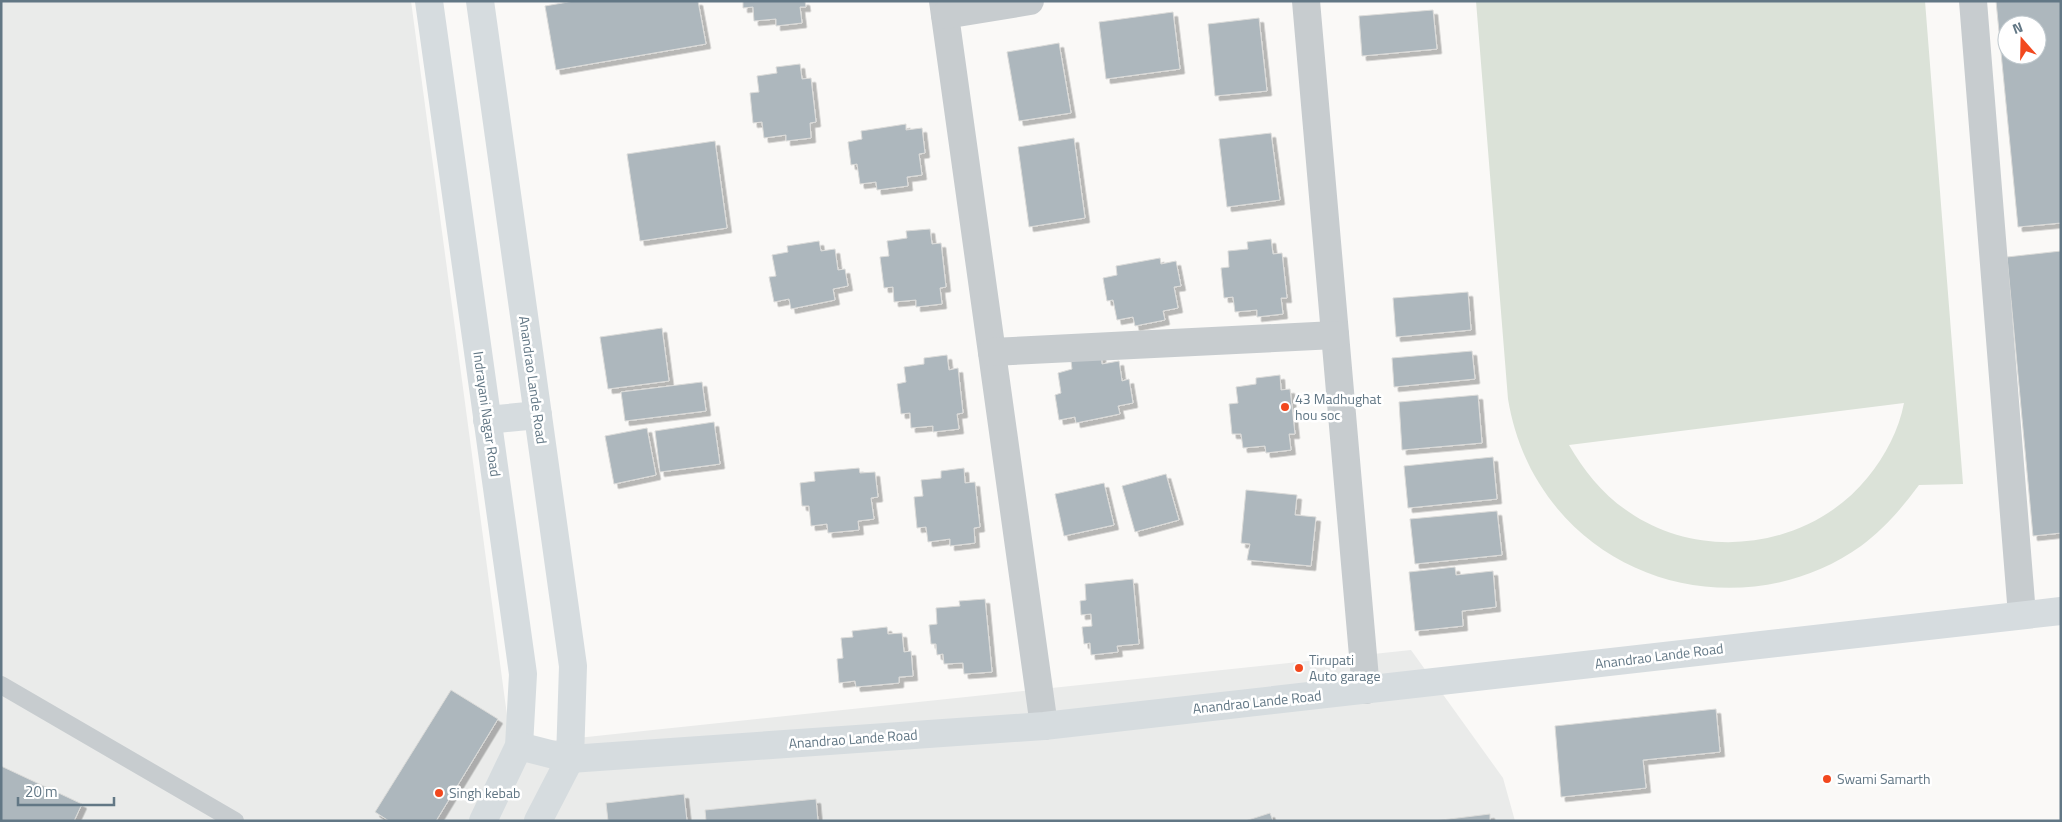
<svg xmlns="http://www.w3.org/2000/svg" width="2062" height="822" font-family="'Titillium Web',sans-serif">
<defs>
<filter id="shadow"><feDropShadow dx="4.5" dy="4.5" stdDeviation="0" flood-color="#0004"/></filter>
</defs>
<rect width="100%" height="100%" fill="#faf9f7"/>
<polygon fill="#eaebea" points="1,1 411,1 511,745 1411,650 1503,778 1515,821 1,821"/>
<path fill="#dbe2d8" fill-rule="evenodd" d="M1476,1h449l38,483 -44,1c-17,23 -35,44 -58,61 -104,74 -254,48 -322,-63 -16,-26 -26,-54 -31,-84zM1904,403c-5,27 -19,53 -36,74 -57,71 -165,86 -239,35 -26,-17 -45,-41 -60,-67z"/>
<g fill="#adb7bd" stroke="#dbdbd9" fill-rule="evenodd" filter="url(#shadow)">
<polygon points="574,1 698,1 706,44 556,70 545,6"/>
<polygon points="743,1 805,1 806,7 800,7 802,23 776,26 776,19 754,21 753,7 743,8"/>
<path d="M1996,1h65v222l-43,4zM2007,25h30v30h-30z"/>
<polygon points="1433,10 1437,49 1362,56 1359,16"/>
<polygon points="1173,12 1180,69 1106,79 1099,22"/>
<polygon points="1259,18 1267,91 1215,96 1208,24"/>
<polygon points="1059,43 1071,113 1019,121 1007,52"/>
<polygon points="800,64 802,79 811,78 816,122 810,123 811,138 786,141 786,135 764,138 762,122 753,123 750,93 759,92 757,76 777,73 776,67"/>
<polygon points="906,124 906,130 922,128 925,153 919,154 922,175 907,177 908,186 877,190 876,182 860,184 857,164 851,165 848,142 862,139 861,131"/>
<polygon points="1271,133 1280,200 1227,207 1219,139"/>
<polygon points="1074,138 1085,218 1029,227 1018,147"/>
<polygon points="715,141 727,228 640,241 627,154"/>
<polygon points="930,229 932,244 941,243 946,287 940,288 942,304 916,307 916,300 894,302 893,287 884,288 880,257 889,256 887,241 907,238 906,231"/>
<polygon points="1271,239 1273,254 1282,253 1287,298 1281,298 1283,314 1257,317 1257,310 1235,312 1233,297 1224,298 1221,268 1229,267 1228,251 1248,249 1247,242"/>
<polygon points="819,241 821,251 835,249 838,270 845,269 848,286 833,289 835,300 791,309 789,299 774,302 769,277 776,276 772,255 788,252 787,246"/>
<polygon points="2061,251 2061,533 2033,536 2007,257"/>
<polygon points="1160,258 1161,264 1176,261 1181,286 1174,287 1178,308 1163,311 1165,320 1135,326 1133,317 1117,320 1113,300 1107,301 1103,278 1117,275 1116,266"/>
<polygon points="1468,292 1471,330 1396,337 1393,298"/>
<polygon points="662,328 669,381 608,389 600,337"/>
<polygon points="1472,351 1475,379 1394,387 1392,358"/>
<polygon points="947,355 949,370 958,368 963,413 957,414 959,429 933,432 933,426 911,428 910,413 901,414 897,384 906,382 904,367 924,364 924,358"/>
<polygon points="1101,355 1102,364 1119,361 1122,381 1129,379 1133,403 1118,406 1120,414 1076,423 1075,417 1059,420 1055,395 1061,393 1058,373 1072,369 1071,361"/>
<polygon points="1280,375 1281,390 1290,389 1295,434 1289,434 1291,450 1266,453 1265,446 1243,448 1241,434 1232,434 1229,404 1238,403 1236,387 1256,384 1256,378"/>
<polygon points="702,382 706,411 625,421 621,392"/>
<polygon points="1478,395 1482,443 1402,450 1399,402"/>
<polygon points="714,422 720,464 660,472 655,431"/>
<polygon points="647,428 656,475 614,484 605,436"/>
<polygon points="1493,457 1497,499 1408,508 1404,466"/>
<polygon points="859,468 860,473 875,472 878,497 871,498 874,519 858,521 859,530 828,533 827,524 811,526 809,506 802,506 800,483 815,481 814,472"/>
<polygon points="964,468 965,483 975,482 980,527 974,528 975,543 950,546 950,539 928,542 926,527 917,528 914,497 923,496 921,480 941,478 941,471"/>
<polygon points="1166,474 1179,520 1135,532 1122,486"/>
<polygon points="1104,483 1114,525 1064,536 1055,494"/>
<polygon points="1246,490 1297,495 1295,515 1316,517 1311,566 1247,560 1250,544 1241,543"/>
<polygon points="1497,511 1502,555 1415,564 1410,519"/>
<polygon points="1455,567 1456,575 1493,571 1496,607 1462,611 1463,626 1415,631 1409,572"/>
<polygon points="1133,579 1139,644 1117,646 1118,652 1091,655 1090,643 1084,644 1082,627 1092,626 1091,614 1081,615 1080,601 1086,600 1085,584"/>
<polygon points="985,599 992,672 964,674 963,663 944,664 943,654 937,655 936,644 931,644 929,625 937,624 936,608 960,606 959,601"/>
<polygon points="887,627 888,634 902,633 904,652 911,651 913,676 899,677 899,683 856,687 855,681 839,683 837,659 843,658 841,638 853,637 852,631"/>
<polygon points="451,690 498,719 436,821 389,821 375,812"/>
<polygon points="1716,709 1720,752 1643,760 1646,788 1561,797 1555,726"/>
<polygon points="1,766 82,804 74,821 1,821"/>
<polygon points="684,794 687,821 608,821 606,803"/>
<polygon points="816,799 818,821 706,821 705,810"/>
<polygon points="1270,813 1273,821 1245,821"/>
<polygon points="1490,814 1490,821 1433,821"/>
</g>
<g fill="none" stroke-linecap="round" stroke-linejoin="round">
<polyline stroke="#c7cccf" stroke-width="18" points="1,685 235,821"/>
<g stroke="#c7cccf" stroke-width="28">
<polyline points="943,1 1044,726"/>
<polyline points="1306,1 1366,690"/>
<polyline points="1973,1 2022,615"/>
<polyline points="945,15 1030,1"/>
<polyline points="992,352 1335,335"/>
</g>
<g stroke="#d6dcdf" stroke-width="28">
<polyline points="429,1 523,674 519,746 483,821"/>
<polyline points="480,1 573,666 570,759 538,821"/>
<polyline points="487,420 538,415"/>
<polyline points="519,746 570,759 1044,726 2061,611"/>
</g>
</g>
<g fill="#f2481e" stroke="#fff" stroke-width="2">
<circle cx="1285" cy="407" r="5"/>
<circle cx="1299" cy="668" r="5"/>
<circle cx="1827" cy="779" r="5"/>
<circle cx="439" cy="793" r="5"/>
</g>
<g text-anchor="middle" stroke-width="5" stroke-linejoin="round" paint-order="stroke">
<g font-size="14" fill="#627785" stroke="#fff">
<text transform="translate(533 380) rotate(82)" y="5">Anandrao Lande Road</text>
<text transform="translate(487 414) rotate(82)" y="5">Indrayani Nagar Road</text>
<text transform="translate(1659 656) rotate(-7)" y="5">Anandrao Lande Road</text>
<text transform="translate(1257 702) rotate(-6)" y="5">Anandrao Lande Road</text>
<text transform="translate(853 739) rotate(-4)" y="5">Anandrao Lande Road</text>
</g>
<g font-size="14" fill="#627785" stroke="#fff" text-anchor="start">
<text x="1295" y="404">43 Madhughat<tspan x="1295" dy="16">hou soc</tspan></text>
<text x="1309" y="665">Tirupati<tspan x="1309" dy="16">Auto garage</tspan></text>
<text x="1837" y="784">Swami Samarth</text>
<text x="449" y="798">Singh kebab</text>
</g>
</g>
<rect width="2062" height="822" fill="none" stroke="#627785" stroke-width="5"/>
<g transform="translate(2022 40) rotate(340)"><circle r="24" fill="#ffffff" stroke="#c0c9ce"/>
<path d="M0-4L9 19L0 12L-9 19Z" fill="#f2481e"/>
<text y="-8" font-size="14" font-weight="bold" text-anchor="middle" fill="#627785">N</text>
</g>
<path d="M18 797v8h96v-8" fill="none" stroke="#627785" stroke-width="2.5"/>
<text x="25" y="797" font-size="15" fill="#627785" stroke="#ffffff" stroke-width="4" paint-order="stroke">20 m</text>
</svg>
